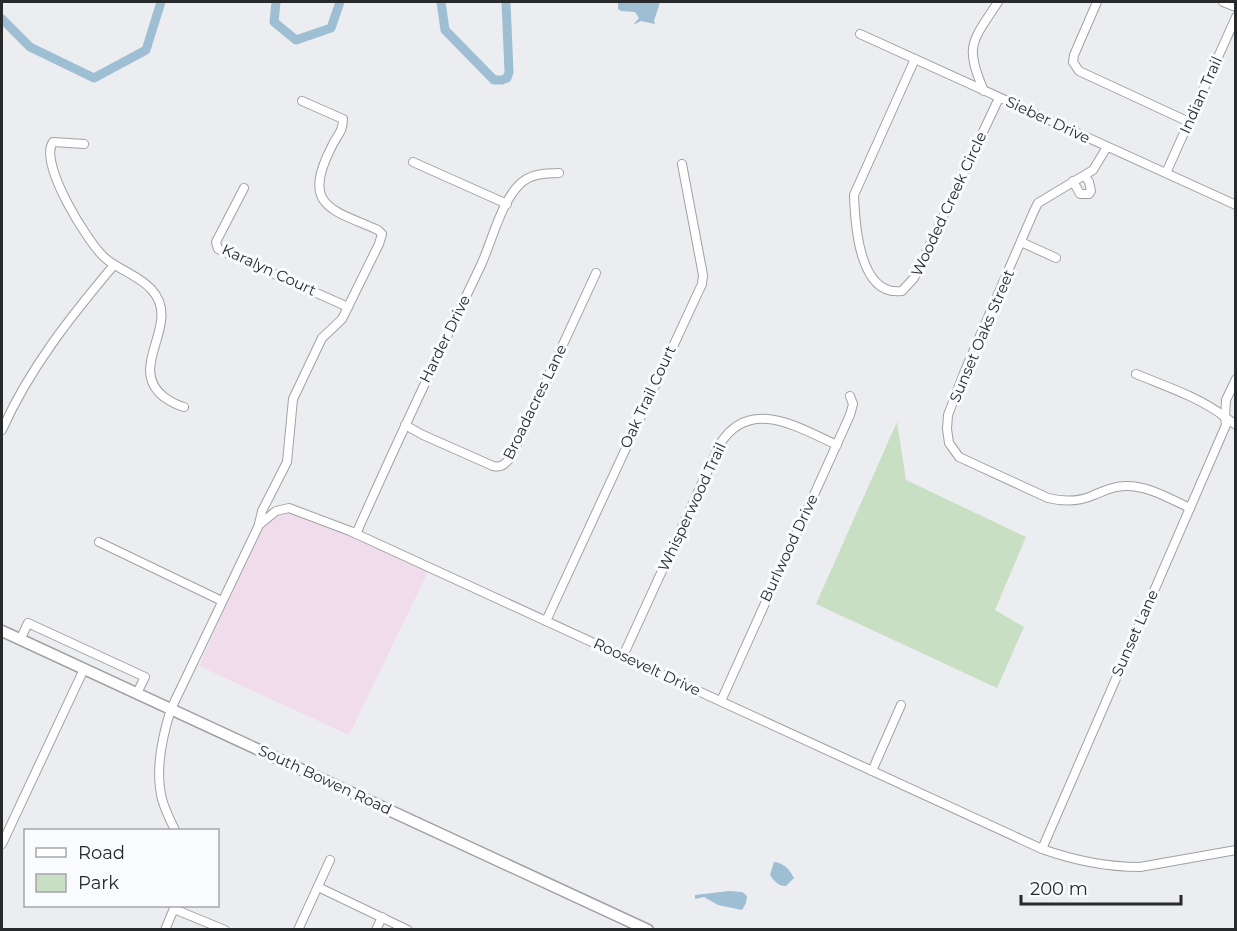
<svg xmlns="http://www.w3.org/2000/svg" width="1237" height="931" font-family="Montserrat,sans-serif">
<rect width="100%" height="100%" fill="#ecedf0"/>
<polygon fill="#f1dceb" points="294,513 307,517 428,572 349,735 199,666 261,528 281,514"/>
<polygon fill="#c8dfc4" points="897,422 906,480 1026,537 995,610 1024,627 997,688 816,604"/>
<g fill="#9ebfd3">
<polygon points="618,2 660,2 654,21 655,24 641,21 633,25 639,18 635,12 621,11 618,9"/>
<path d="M774,862c10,1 15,7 20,16l-8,8c-7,1 -13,-6 -16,-11z"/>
<polygon points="729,891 742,892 747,896 746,903 742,910 718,905 704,897 695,899 695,895"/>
</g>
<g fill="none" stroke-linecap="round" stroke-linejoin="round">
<g stroke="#9ebfd3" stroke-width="9">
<polyline points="276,2 274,22 296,40 331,28 340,2"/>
<polyline points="441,2 445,30 494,80 502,80 507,78 509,72 506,2"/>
<polyline points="2,19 30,47 94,78 146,50 161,2"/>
</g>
<defs>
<g id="minor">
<polyline points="1097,2 1074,55 1073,62 1079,71 1189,122"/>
<polyline points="1223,2 1236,7"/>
<polyline points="860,34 1236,205"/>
<path d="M915,59l-61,136c1,29 5,102 48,96l12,-13 85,-180"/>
<path d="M984,91c-20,-46 -12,-49 14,-89"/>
<path d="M84,144l-31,-2c-15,21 35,101 52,116 14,12 33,17 46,31 33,35 -26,77 13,108 7,5 12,8 20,10"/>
<path d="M1107,147l-14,23 -55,33 -4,8 -70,162 -16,42 -1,14 2,14 10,14 89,41c16,4 31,4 46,-3 10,-4 19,-9 31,-9 22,-1 45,13 65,22"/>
<polyline points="413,162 507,204"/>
<polyline points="1166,173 1236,17"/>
<polyline points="1073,181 1080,194 1089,194 1091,191 1089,182 1085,176"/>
<polyline points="244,188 216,242 218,249 348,307"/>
<polyline points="1021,242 1056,258"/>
<polyline points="1236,379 1226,400 1225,417 1236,425"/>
<path d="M405,425l18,10 70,31c9,2 12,-2 18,-9l85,-184"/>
<path d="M2,430c27,-61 69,-114 112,-165"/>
<path d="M259,524l3,-13 25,-49 6,-63 29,-61 20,-19 37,-75 3,-10 -4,-4c-45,-20 -77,-23 -47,-82 5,-12 12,-15 12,-29l-41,-18"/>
<path d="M356,534c40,-90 82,-179 125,-269 11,-24 20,-63 39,-81 11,-11 25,-10 39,-11"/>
<polyline points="99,542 222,601"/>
<polyline points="546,621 702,284 703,275 682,164"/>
<polyline points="20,640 28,623 145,677 137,693"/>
<path d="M623,656l97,-212c30,-48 79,-16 117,1"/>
<polyline points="721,701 850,415 853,404 850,396"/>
<polyline points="872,771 901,705"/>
<path d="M175,830c-5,-10 -10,-20 -13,-31 -7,-28 0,-62 9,-90l88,-184 17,-14 13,-3 61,23 692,318c31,11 65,18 98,18l96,-17"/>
<polyline points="2,844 84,669"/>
<path d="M1042,849l184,-424 -1,-8c-26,-20 -60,-31 -89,-43"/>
<polyline points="318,887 408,930"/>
<polyline points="174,909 225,930"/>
<polyline points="165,930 175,906"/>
<polyline points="298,930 330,860"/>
<polyline points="376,930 382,917"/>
</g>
<polyline id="major" points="2,631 648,930"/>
</defs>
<use href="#minor" stroke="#9fa1a3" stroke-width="10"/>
<use href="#major" stroke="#9fa1a3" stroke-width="13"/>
<use href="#minor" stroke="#fff" stroke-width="8"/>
<use href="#major" stroke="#fff" stroke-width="10"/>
</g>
<g text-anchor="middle" stroke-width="6" stroke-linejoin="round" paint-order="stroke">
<g font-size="15" fill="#28292a" stroke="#f9fbfe">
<text transform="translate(1201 95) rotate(-66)" y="5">Indian Trail</text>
<text transform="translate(1048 120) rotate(25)" y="5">Sieber Drive</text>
<text transform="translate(949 204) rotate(-65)" y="5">Wooded Creek Circle</text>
<text transform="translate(269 270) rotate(25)" y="5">Karalyn Court</text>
<text transform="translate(982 336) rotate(-67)" y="5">Sunset Oaks Street</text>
<text transform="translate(445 339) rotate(-64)" y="5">Harder Drive</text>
<text transform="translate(648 397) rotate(-65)" y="5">Oak Trail Court</text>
<text transform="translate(535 402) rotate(-64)" y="5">Broadacres Lane</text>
<text transform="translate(692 507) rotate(-65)" y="5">Whisperwood Trail</text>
<text transform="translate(789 548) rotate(-65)" y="5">Burlwood Drive</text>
<text transform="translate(1135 633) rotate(-66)" y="5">Sunset Lane</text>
<text transform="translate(647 667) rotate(25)" y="5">Roosevelt Drive</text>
<text transform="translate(325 780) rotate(25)" y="5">South Bowen Road</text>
</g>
</g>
<rect width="1237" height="931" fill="none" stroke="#28292a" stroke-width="6"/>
<rect x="24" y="829" width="195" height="78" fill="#f9fbfe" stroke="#a5a7a9" stroke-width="1.5"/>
<rect x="36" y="848" width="30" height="9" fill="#ffffff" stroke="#a5a7a9" stroke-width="1.5"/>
<text x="78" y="859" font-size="18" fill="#28292a">Road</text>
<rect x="36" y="874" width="30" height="18" fill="#c8dfc4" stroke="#a5a7a9" stroke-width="1.5"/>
<text x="78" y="889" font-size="18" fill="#28292a">Park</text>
<path d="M1021 895v9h160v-9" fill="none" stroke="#28292a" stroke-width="3"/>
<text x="1030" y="895" font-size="18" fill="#28292a" stroke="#f9fbfe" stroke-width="4.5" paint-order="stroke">200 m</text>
</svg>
